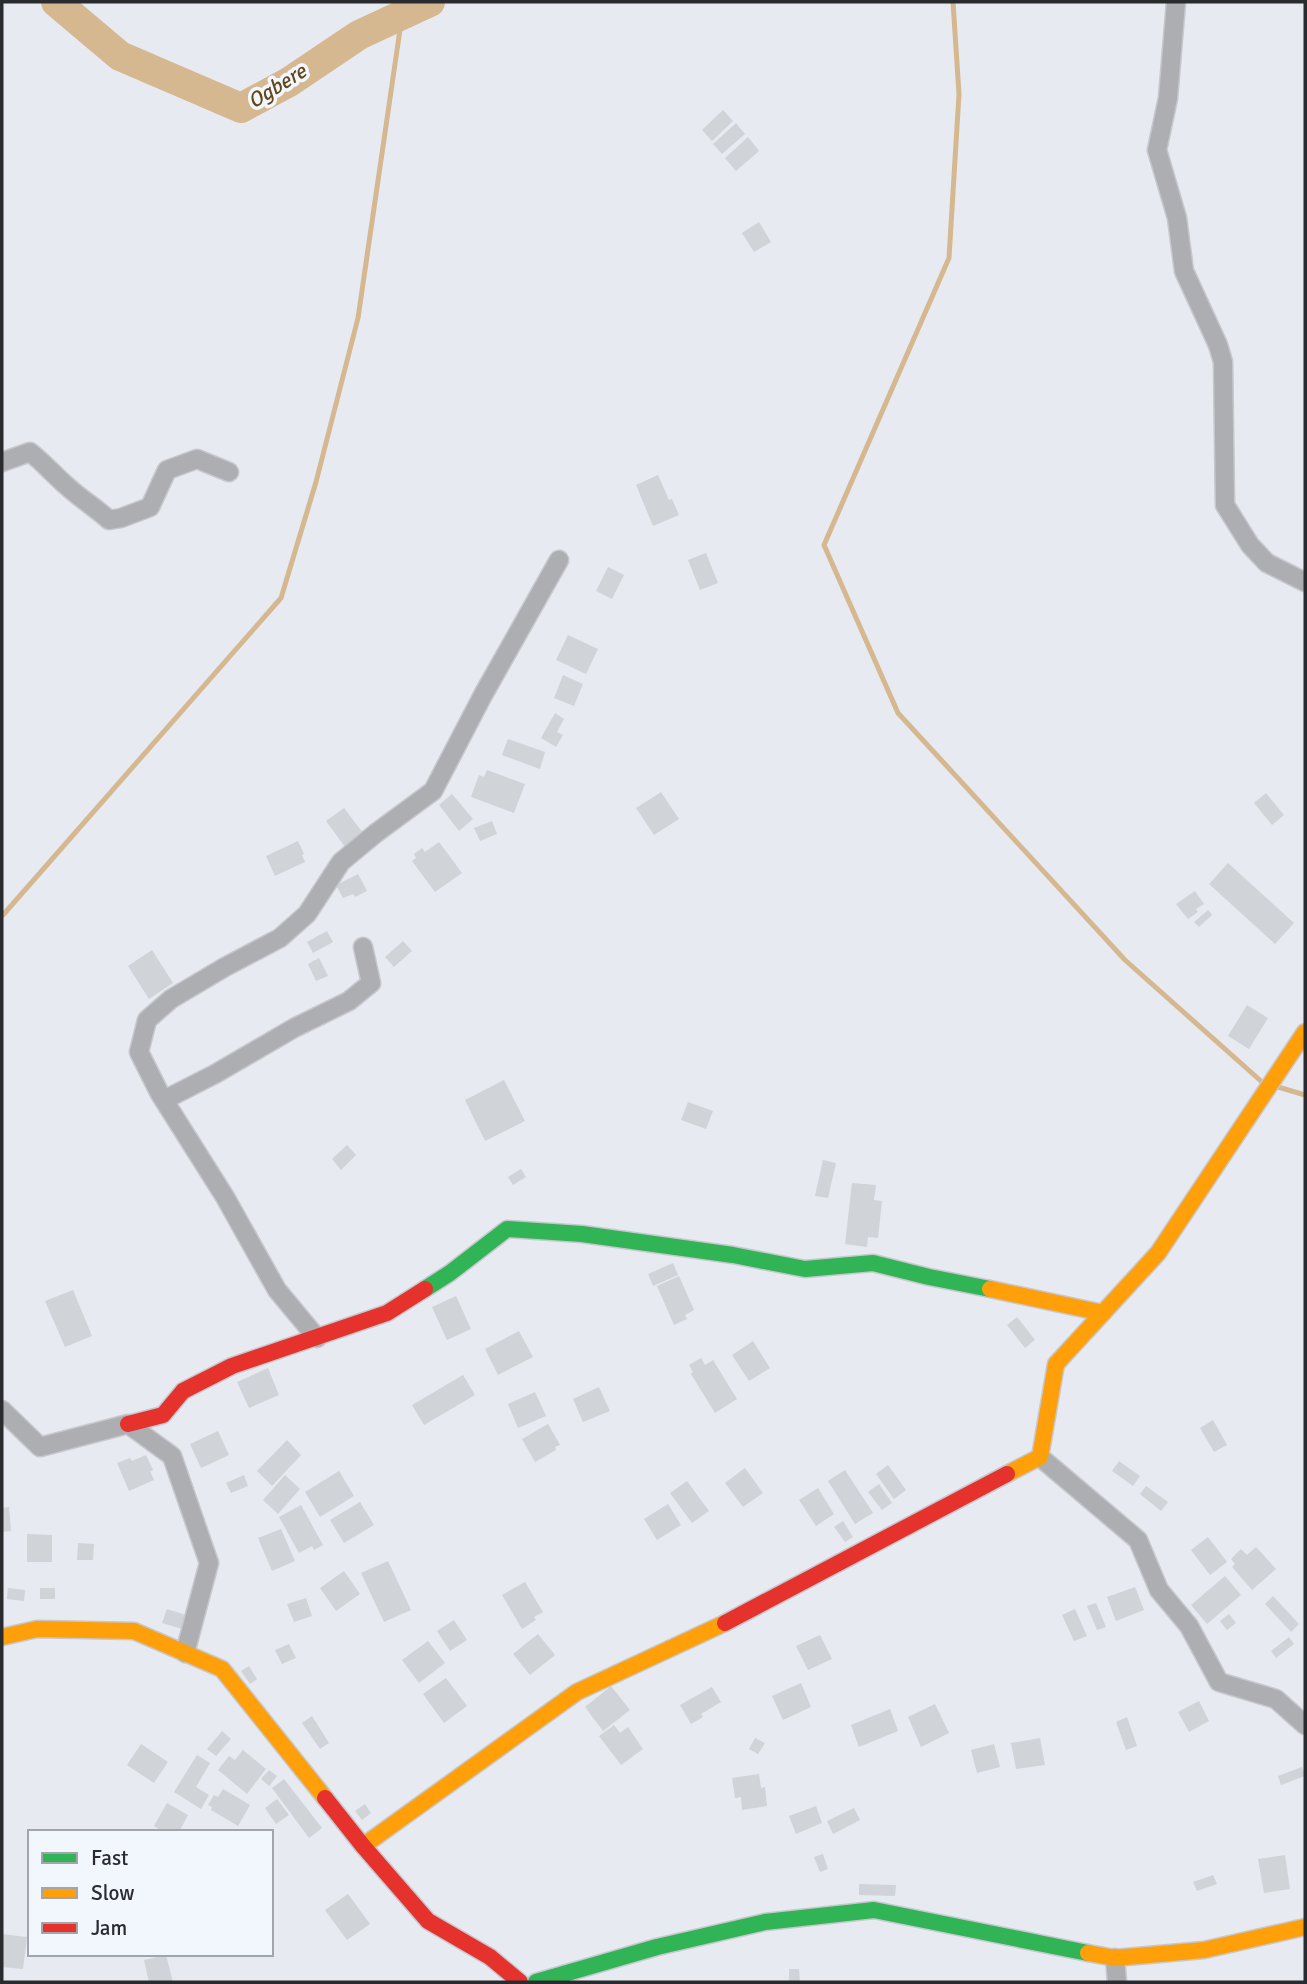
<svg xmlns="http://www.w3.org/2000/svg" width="1307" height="1984" font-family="Signika,sans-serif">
<rect width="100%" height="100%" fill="#e7eaf1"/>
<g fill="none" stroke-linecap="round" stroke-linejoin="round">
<g stroke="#d5b890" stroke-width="5">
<polyline points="953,2 959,94 949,258 824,545 898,713 1125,960 1262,1082"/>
<polyline points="3,915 281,598 316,482 358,318 402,16"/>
<polyline points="1278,1087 1305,1095"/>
</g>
<polyline stroke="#d5b890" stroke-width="30" points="56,2 120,56 241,108 289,82 359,35 430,2"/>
</g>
<g fill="#d0d3d8">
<polygon points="723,110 733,121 712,141 702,130"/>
<polygon points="736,123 745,134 722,154 713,144"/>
<polygon points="748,137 759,151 736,171 725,158"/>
<polygon points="759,222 771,242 754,252 742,233"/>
<polygon points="658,475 669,500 672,499 679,515 653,526 636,485"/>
<polygon points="706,553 718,583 700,590 688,560"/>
<polygon points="608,567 624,575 612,599 596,591"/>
<polygon points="568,635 598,649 586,674 556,660"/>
<polygon points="563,675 583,684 574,706 554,698"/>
<polygon points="555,713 564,719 557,732 563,735 556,747 541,738"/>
<polygon points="508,739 545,752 540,769 502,755"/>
<polygon points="487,770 525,784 514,813 471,797 479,775 484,777"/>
<polygon points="661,792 679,819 654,835 636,808"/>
<polygon points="1266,793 1284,815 1272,825 1254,803"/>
<polygon points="452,794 473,819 459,831 439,805"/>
<polygon points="344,808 363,833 345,847 326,821"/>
<polygon points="492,821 497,834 480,841 474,828"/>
<polygon points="298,841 304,854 302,855 305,862 275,876 266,856"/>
<polygon points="439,842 462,873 435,892 412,861 416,858 414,854 422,848 425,852"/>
<polygon points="1228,863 1294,923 1275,944 1209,884"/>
<polygon points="358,874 367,891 355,897 353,894 343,898 336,885"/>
<polygon points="1195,891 1204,904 1196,909 1198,912 1188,919 1176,904"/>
<polygon points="1208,910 1212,915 1199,927 1194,922"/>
<polygon points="327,931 333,942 313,953 307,942"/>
<polygon points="403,941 412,951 394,967 385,957"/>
<polygon points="152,950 173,983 149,999 128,966"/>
<polygon points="319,958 328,976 316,981 308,964"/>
<polygon points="1247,1005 1268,1018 1249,1049 1228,1036"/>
<polygon points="504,1080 525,1121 485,1141 465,1100"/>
<polygon points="688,1102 713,1111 706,1129 681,1120"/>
<polygon points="347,1145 356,1155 341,1170 332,1159"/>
<polygon points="823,1160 836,1163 828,1198 815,1196"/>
<polygon points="521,1169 526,1177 513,1185 508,1177"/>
<polygon points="852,1183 876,1185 874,1200 882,1201 878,1238 868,1237 867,1247 845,1244"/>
<polygon points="673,1263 678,1275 653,1286 648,1274"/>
<polygon points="679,1276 694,1310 685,1315 687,1319 674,1325 657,1286"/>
<polygon points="73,1290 92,1336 65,1347 45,1301"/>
<polygon points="456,1296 471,1329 447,1340 432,1307"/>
<polygon points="1017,1317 1035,1340 1025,1348 1007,1325"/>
<polygon points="519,1331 533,1357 498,1375 485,1349"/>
<polygon points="753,1341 770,1368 749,1381 732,1355"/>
<polygon points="701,1358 705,1365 713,1360 737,1399 715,1413 691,1374 693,1372 689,1365"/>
<polygon points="268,1368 279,1395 249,1408 237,1382"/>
<polygon points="463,1375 475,1395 424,1425 412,1405"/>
<polygon points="599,1387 610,1411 583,1422 573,1399"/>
<polygon points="535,1392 546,1416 518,1428 508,1404"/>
<polygon points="1213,1420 1227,1445 1214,1452 1200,1428"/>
<polygon points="548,1424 560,1445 555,1447 556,1450 535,1462 522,1439"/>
<polygon points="218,1431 229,1455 201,1468 190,1444"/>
<polygon points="287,1440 301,1455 272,1486 257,1471"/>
<polygon points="146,1455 153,1470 150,1471 154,1480 129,1491 117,1463 130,1458 132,1461"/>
<polygon points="1119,1461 1140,1476 1133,1486 1112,1471"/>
<polygon points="888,1465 906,1490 894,1499 876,1474"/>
<polygon points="745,1468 763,1493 743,1507 725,1483"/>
<polygon points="845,1470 873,1513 855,1524 828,1481"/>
<polygon points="339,1471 354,1496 320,1517 305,1492"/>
<polygon points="244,1475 248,1486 231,1493 226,1483"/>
<polygon points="285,1475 300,1489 278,1514 263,1500"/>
<polygon points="687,1481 709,1511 692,1523 670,1493"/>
<polygon points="879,1484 892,1503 882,1510 868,1492"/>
<polygon points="1146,1486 1168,1502 1161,1511 1140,1494"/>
<polygon points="818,1488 834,1514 816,1526 799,1500"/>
<polygon points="360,1502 374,1525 344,1543 330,1520"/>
<polygon points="668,1504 681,1525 657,1540 644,1519"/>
<polygon points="301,1505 323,1545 314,1550 312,1546 299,1553 279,1517"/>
<polygon points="9,1507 11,1531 2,1532 2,1508"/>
<polygon points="843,1521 853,1537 845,1542 834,1527"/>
<polygon points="281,1529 295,1561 272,1571 258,1538"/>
<polygon points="27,1534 52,1535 52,1562 27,1562"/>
<polygon points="1208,1537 1227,1562 1210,1575 1191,1550"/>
<polygon points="78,1543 94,1544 93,1560 77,1560"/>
<polygon points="1256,1547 1276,1569 1252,1590 1232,1567 1235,1564 1231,1559 1241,1549 1247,1555"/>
<polygon points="388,1561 411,1610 384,1622 361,1573"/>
<polygon points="344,1571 360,1594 336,1611 320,1588"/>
<polygon points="1225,1576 1241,1595 1207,1624 1191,1605"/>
<polygon points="525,1582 543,1612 534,1617 536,1620 522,1629 502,1595"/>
<polygon points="1135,1587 1144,1610 1116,1621 1107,1597"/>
<polygon points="8,1588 25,1590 24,1601 7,1599"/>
<rect x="40" y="1588" width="15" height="11"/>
<polygon points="1273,1596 1299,1624 1291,1632 1265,1604"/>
<polygon points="306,1598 312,1616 294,1622 287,1604"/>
<polygon points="1096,1603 1106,1627 1097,1630 1087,1606"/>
<polygon points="167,1609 186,1615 182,1629 162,1623"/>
<polygon points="1075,1609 1087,1636 1074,1641 1062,1615"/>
<polygon points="1229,1614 1236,1623 1227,1630 1220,1621"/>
<polygon points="454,1620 467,1640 450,1651 437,1631"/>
<polygon points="538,1634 555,1655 530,1675 513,1654"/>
<polygon points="820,1635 832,1659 808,1670 796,1646"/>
<polygon points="1289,1637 1294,1644 1276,1658 1271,1651"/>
<polygon points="428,1641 445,1663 419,1683 402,1660"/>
<polygon points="289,1644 296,1658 282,1664 275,1650"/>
<polygon points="249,1666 257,1679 250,1684 241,1671"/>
<polygon points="446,1678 467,1706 444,1723 423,1694"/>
<polygon points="801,1683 811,1707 783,1720 772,1696"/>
<polygon points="611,1686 630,1710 603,1731 585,1707"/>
<polygon points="712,1687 721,1702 701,1714 703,1717 691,1724 680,1705"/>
<polygon points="1199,1701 1209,1721 1189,1732 1178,1712"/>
<polygon points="935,1704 949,1733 921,1747 908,1717"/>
<polygon points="890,1709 898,1731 859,1747 851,1725"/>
<polygon points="312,1716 329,1743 320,1749 302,1723"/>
<polygon points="1127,1717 1137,1746 1126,1750 1116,1722"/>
<polygon points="614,1725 620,1733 628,1727 643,1749 621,1765 599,1736"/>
<polygon points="222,1731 231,1739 216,1756 207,1749"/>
<polygon points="755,1738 765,1743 758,1754 749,1749"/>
<polygon points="1040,1738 1045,1765 1016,1769 1011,1743"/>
<polygon points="141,1744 168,1762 154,1783 127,1765"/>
<polygon points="994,1744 1000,1767 977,1773 971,1750"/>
<polygon points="243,1750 266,1769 247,1794 218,1770 229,1756 235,1760"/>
<polygon points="197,1755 210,1763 196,1787 209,1795 201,1809 174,1792"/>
<polygon points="1302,1767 1305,1776 1281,1785 1278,1776"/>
<polygon points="269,1770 277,1776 269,1786 261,1779"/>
<polygon points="759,1774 761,1788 765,1787 767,1806 742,1810 741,1797 735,1798 732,1778"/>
<polygon points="284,1779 322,1828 309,1838 272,1788"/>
<polygon points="223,1789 250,1805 238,1826 211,1810 212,1807 208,1805 214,1795 218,1797"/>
<polygon points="277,1799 289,1815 276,1824 265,1808"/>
<polygon points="167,1803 188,1815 179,1832 163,1832 154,1826"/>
<polygon points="365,1804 371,1813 362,1820 355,1811"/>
<polygon points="816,1806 822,1823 796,1834 789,1816"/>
<polygon points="854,1808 860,1820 833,1834 827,1821"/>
<polygon points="823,1854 828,1869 820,1872 814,1857"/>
<polygon points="1285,1855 1290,1889 1264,1893 1258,1859"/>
<polygon points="1213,1875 1217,1884 1197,1891 1193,1882"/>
<polygon points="859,1884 896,1885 895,1896 859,1895"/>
<polygon points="348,1894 370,1924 347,1940 325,1910"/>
<polygon points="2,1934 27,1937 23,1969 2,1967"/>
<polygon points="166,1955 173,1982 149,1982 144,1960"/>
<polygon points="789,1969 799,1969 800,1982 789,1982"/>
</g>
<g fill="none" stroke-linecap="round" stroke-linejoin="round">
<defs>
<g id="street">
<polyline points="1176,2 1168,98 1157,150 1177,218 1184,271 1218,345 1223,362 1225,505 1250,545 1267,563 1305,582"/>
<path d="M2,462l28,-10c14,11 25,24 38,35 13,12 28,21 41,33l12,-2 29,-11 17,-37 30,-11 32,13"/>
<polyline points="164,1100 215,1074 294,1028 349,1001 371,983 363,947"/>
<polyline points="317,1338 277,1290 225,1197 160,1094 139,1052 147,1020 171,999 225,967 280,938 307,914 341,862 376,833 433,791 483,695 559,560"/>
<polyline points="2,1410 40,1447 128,1424 172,1456 209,1563 185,1653"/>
<polyline points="1040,1457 1138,1540 1159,1590 1189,1626 1219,1682 1276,1699 1305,1725"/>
<polyline points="1115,1958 1117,1982"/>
</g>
<g id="fast">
<polyline points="425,1289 450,1273 507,1229 582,1234 733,1255 805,1269 873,1263 929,1277 990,1289"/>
<polyline points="536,1982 657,1947 765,1922 874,1910 1088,1953"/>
</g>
<g id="slow">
<polyline points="990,1289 1103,1313"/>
<polyline points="1007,1474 1040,1457 1056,1364 1158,1253 1305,1032"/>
<polyline points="2,1637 37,1629 134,1631 222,1669 325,1798"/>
<polyline points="363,1846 577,1692 725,1623"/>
<polyline points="1088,1953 1115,1958 1204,1950 1305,1927"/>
</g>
<g id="jam">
<polyline points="128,1424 163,1415 183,1391 232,1366 387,1313 425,1289"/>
<polyline points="725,1623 1007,1474"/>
<polyline points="325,1798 363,1846 428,1921 490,1957 520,1982"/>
</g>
</defs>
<use href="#street" stroke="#c6c8cd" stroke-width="21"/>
<use href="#fast" stroke="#c6c8cd" stroke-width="19"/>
<use href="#slow" stroke="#c6c8cd" stroke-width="19"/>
<use href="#jam" stroke="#c6c8cd" stroke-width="19"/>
<use href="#street" stroke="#adaeb1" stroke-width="18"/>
<use href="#fast" stroke="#30b455" stroke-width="16"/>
<use href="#slow" stroke="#ff9f0a" stroke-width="16"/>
<use href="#jam" stroke="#e5322d" stroke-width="16"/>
</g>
<g text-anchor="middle" stroke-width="7" stroke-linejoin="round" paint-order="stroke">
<g font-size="21" font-style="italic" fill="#634619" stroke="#f2f6fd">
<text transform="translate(277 86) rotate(-32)" y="7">Ogbere</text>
</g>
</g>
<rect width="1307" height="1984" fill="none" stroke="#292b2f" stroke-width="7"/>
<rect x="28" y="1830" width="245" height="126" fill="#f2f6fd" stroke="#a2a5ab" stroke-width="2"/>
<rect x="42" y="1853" width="35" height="10" fill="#30b455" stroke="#a2a5ab" stroke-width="2"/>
<text x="91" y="1865" font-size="21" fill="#292b2f">Fast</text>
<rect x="42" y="1888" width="35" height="10" fill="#ff9f0a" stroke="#a2a5ab" stroke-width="2"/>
<text x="91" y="1900" font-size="21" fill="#292b2f">Slow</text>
<rect x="42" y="1923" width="35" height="10" fill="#e5322d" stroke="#a2a5ab" stroke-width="2"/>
<text x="91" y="1935" font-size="21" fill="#292b2f">Jam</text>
</svg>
